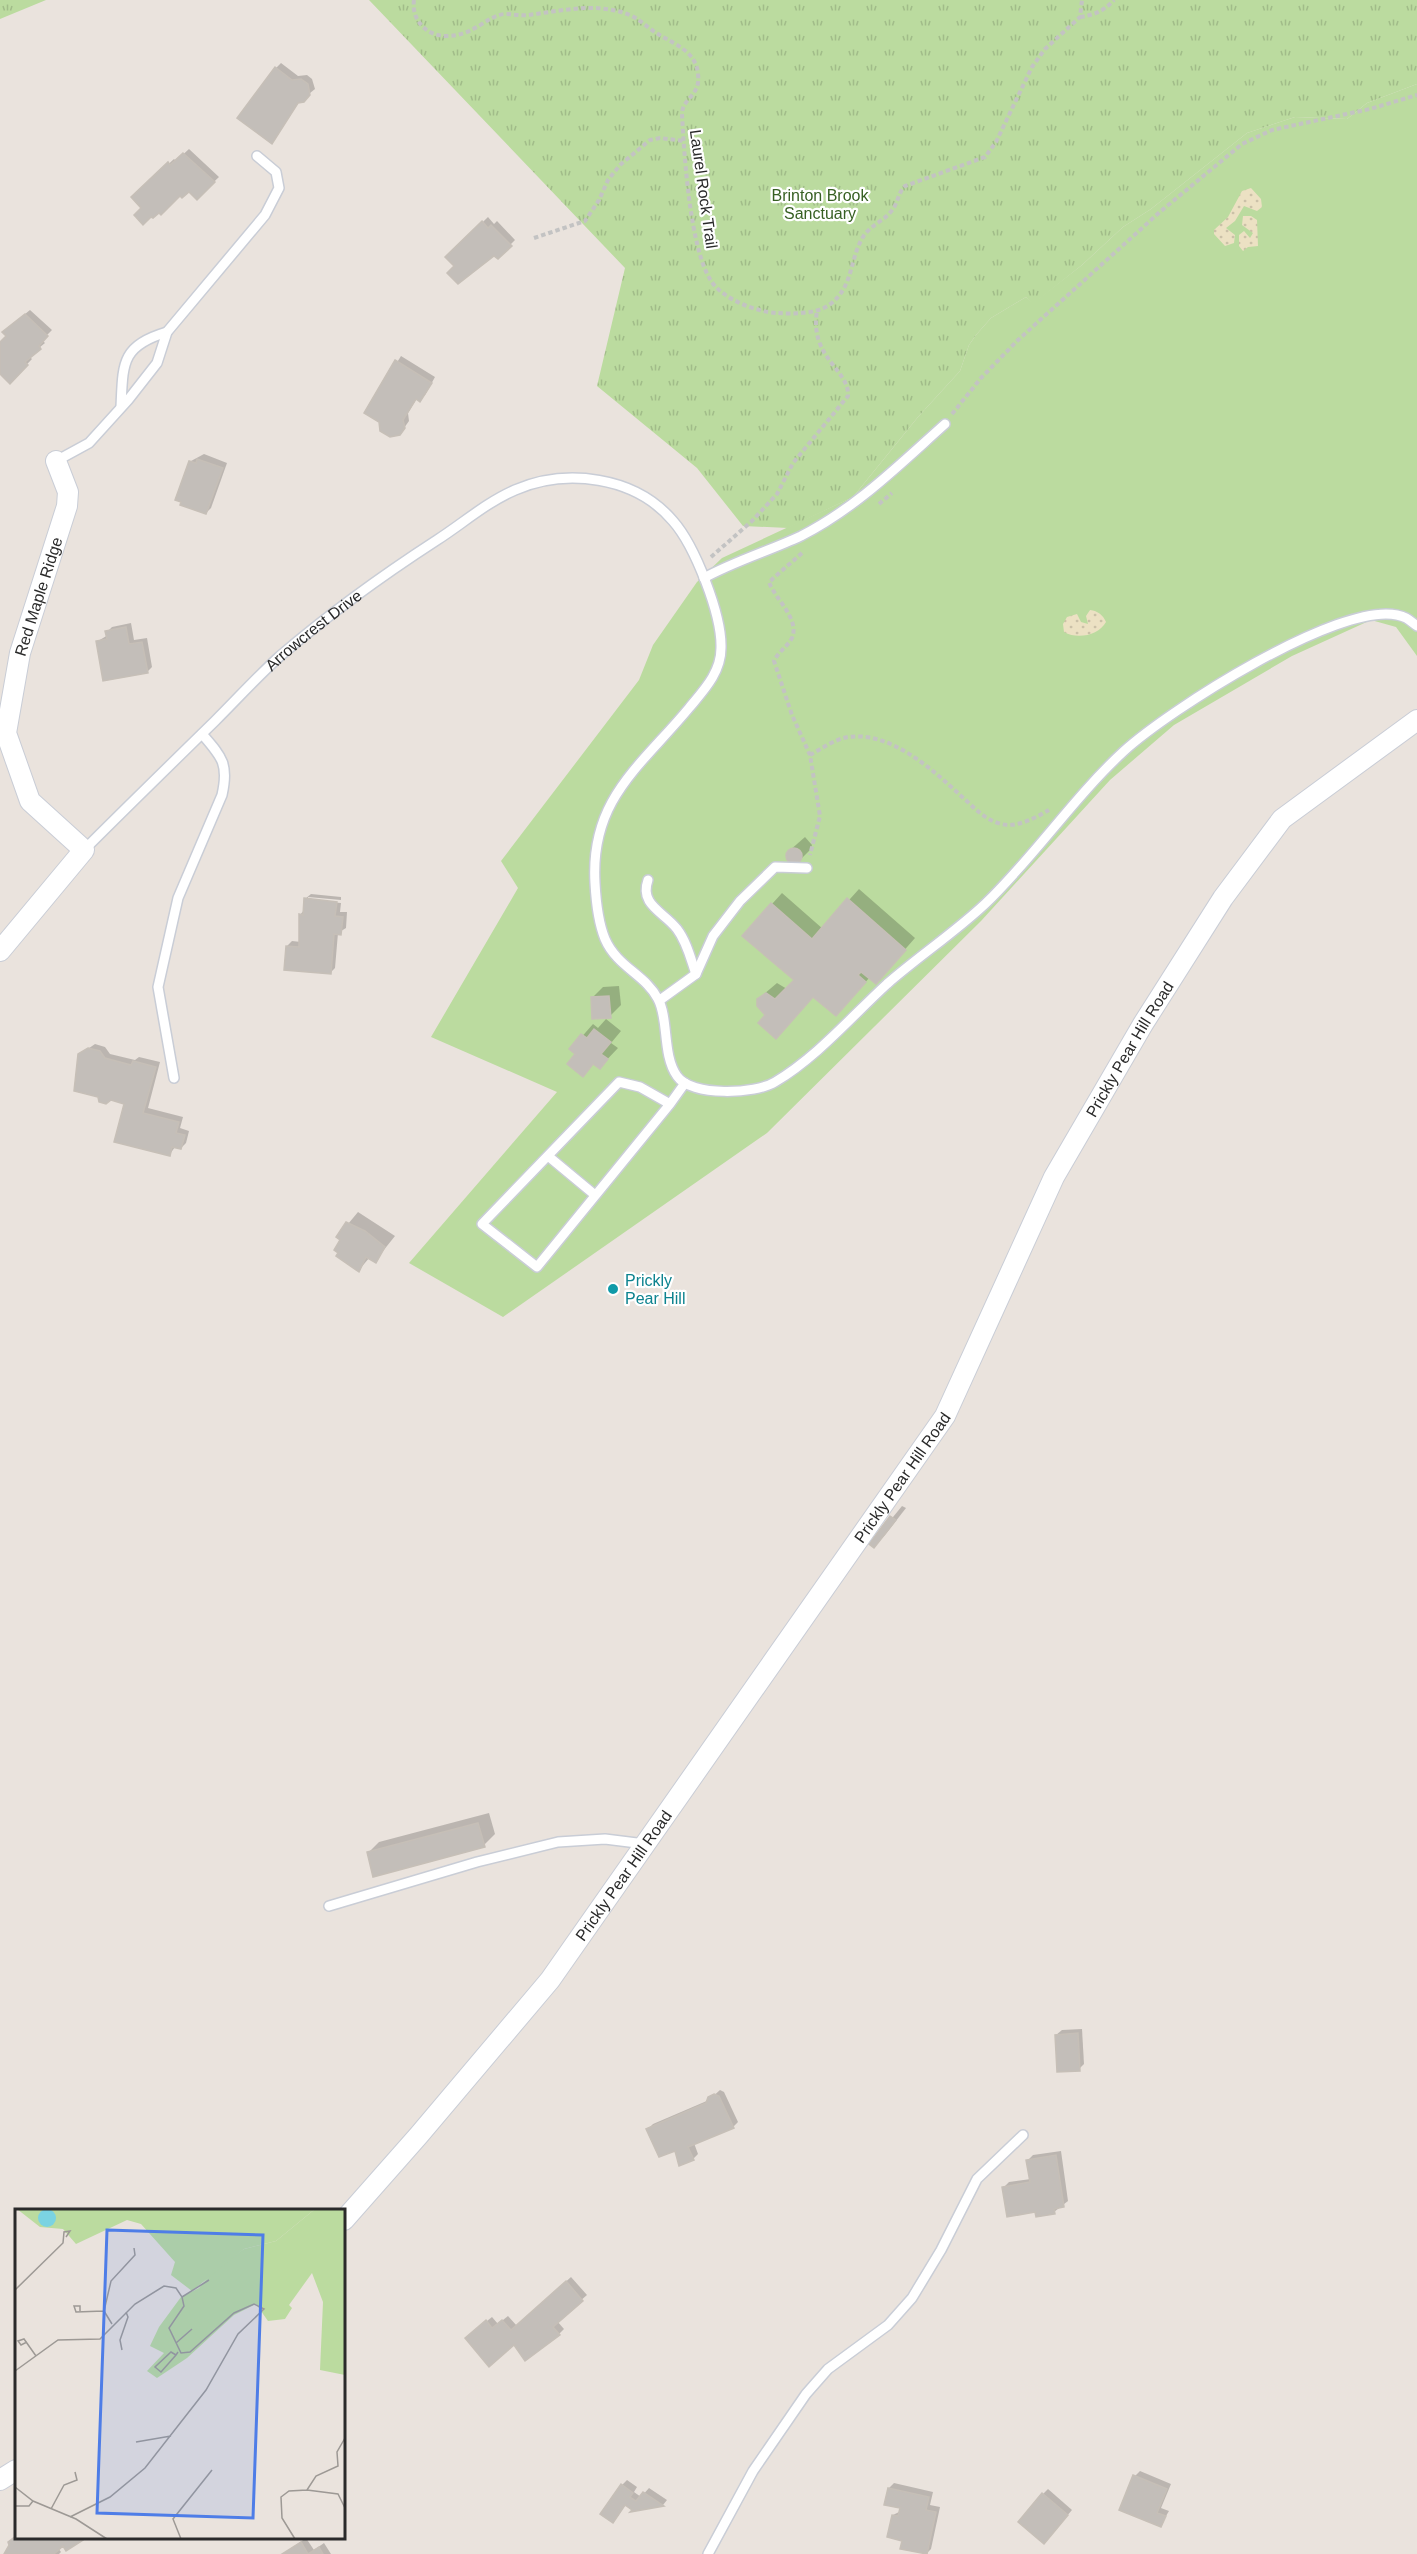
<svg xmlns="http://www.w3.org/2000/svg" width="1417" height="2554" font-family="Helvetica,sans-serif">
<defs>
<pattern id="sand-dots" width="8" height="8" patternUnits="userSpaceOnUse" patternTransform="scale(1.5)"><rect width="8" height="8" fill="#ece1c3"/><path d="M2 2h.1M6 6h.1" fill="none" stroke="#cbc1a8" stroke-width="1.8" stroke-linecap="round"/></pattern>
<pattern id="park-tufts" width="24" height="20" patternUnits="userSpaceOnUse" patternTransform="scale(1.5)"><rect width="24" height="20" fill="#bbdb9f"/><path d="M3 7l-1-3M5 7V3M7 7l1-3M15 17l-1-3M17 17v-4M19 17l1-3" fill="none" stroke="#a1bc89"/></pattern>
</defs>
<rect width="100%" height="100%" fill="#eae3dd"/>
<polygon fill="#bbdb9f" points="1417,84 1417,656 1396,627 1371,620 1292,656 1174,725 1110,780 981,921 767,1133 503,1317 409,1263 557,1092 431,1037 518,888 501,861 639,680 653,645 697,582 722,558 853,497 918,417 960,371 969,345 976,335 991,318 1026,297 1033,303 1082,265 1123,227 1151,209 1247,133 1295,117 1347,119 1367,103"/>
<g fill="url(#sand-dots)">
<polygon points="1251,188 1261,199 1262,207 1257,211 1244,206 1235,221 1226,228 1235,235 1234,243 1225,246 1214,234 1214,230 1228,217 1242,191"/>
<polygon points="1243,216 1251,216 1257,220 1258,246 1248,247 1243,251 1239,246 1239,235 1244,231 1250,238 1253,233 1242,225"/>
<path d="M1090,610c8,1 13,5 16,12 -7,13 -28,18 -42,10l-1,-8 4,-7 10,-3 4,8 7,2 -2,-8z"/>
</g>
<g fill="url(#park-tufts)">
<polygon points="0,0 46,0 0,19"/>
<polygon points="369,0 1417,0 1417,84 1367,103 1347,119 1295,117 1247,133 1151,209 1123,227 1082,265 1033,304 1026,297 991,318 976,335 969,345 960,371 918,417 853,497 788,528 743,526 697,468 597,386 625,268"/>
</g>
<g fill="#0003">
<polygon points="281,63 298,76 307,75 312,79 315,89 299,102 276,137 276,68"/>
<polygon points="189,149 219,177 197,198 189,190 153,216 133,197 174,159 176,161"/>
<polygon points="488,217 494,224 497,221 515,240 498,257 494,254 456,266 447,257"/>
<polygon points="30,310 52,330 42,340 45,343 29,356 32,359 10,382 0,371 0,344 8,336 9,327"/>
<polygon points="401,356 435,377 425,395 417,398 408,413 409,421 404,428 380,421 366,412"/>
<polygon points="204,454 227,463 211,508 206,513 177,499 191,461"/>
<polygon points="131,623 134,640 147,638 152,667 147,672 98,641 108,635 107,632 112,627"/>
<polygon points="805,837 812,845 810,850 799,861 794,863 789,862 789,851"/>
<polygon points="859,889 915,938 886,971 870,977 846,1004 814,995 767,1015 758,999 777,983 787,989 796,980 772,904 782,893 823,929"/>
<polygon points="311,894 341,897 341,900 308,897 308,900 341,903 340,912 347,912 346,928 338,933 335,968 330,973 287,946 292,941 301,942 300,915 304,910 305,899"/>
<polygon points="619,986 621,1005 610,1016 592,998 603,987"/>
<polygon points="606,1019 621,1031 611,1043 618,1048 600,1067 594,1063 583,1075 577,1054 571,1049 593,1024 598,1028"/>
<polygon points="95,1044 105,1047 110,1054 135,1060 139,1057 160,1062 148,1108 183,1117 180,1128 189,1131 186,1143 181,1148 175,1147 170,1154 126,1103 79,1055"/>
<polygon points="358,1212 395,1236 375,1261 370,1257 359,1270 338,1236"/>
<polygon points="902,1506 906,1508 885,1535 874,1546 871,1544"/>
<polygon points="489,1813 495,1834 484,1845 368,1853 379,1842"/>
<polygon points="1082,2029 1084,2064 1079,2069 1056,2035 1062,2030"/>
<polygon points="720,2090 724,2092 738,2122 733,2127 694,2143 698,2154 693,2159 648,2129 653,2124 709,2100"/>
<polygon points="1061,2151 1068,2201 1054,2212 1036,2211 1004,2187 1009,2182 1031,2179 1028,2160 1033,2155"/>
<polygon points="571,2277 587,2295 557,2321 564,2329 559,2334 515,2343 472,2333 492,2317 498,2324 508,2316 517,2326"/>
<polygon points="1140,2471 1171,2484 1161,2508 1169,2511 1160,2526 1135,2476"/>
<polygon points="627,2480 637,2487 634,2492 641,2497 649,2488 667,2500 663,2505 634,2509 626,2504 618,2516 622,2485"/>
<polygon points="894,2483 933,2492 930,2505 940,2507 931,2549 926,2554 902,2548 904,2540 893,2515 901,2511 902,2507 889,2488"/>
<polygon points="1048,2489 1072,2510 1049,2537 1043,2494"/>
<polygon points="16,2536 16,2538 83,2538 66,2549 64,2544 58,2548 61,2552 59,2554 6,2554 11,2545 9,2542"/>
<polygon points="306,2538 314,2550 324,2543 331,2554 283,2554"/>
</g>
<g fill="#c3beb9" stroke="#c6bfb7" stroke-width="1.5">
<polygon points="275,67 292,80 301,79 308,84 310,95 304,102 298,103 272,144 237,118"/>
<polygon points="183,153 215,182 197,200 189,192 182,198 180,196 161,215 159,213 153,218 151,217 143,225 134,215 141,208 131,197 168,162 170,165"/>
<polygon points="482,221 488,228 491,225 512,246 498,259 494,256 458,284 447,273 454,266 445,257"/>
<polygon points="25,314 48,336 39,346 41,349 25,362 28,365 10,384 0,374 0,342 6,336 2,332"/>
<polygon points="395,360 432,383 420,402 416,399 403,420 405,428 400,435 390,437 380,431 379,422 364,413"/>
<polygon points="197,459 223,468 206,514 180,505 181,502 175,500 189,461 196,463"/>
<polygon points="126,627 129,644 142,642 148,673 103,681 96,641 107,639 105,631"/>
<circle cx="794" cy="856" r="8"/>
<polygon points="304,898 337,902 335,916 343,917 341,935 334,934 331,974 284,970 286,946 299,947 299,914 303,915"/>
<polygon points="847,898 906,950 876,984 861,972 858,975 866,982 836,1016 813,997 776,1039 758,1023 765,1015 757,1006 757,999 766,993 775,999 794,980 742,936 771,903 812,939"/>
<polygon points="609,996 611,1018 592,1019 591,997"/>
<polygon points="594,1029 611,1042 601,1054 608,1059 600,1069 593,1064 583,1077 567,1064 575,1054 569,1049 581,1034 587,1038"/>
<polygon points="88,1048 100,1051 105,1058 131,1065 133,1061 156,1067 143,1113 179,1122 176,1133 185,1135 181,1149 172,1147 170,1156 114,1142 124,1104 111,1100 106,1104 99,1102 98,1097 74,1091 78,1054"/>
<polygon points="346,1222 365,1231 385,1247 376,1263 366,1257 359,1272 336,1256 338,1253 334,1250 340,1240 336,1237"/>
<polygon points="890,1516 896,1520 874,1548 869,1544"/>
<polygon points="478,1823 485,1847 373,1877 367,1852"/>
<polygon points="1078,2033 1080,2071 1057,2072 1055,2035"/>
<polygon points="714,2094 719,2096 734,2128 688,2147 694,2160 679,2166 675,2151 659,2157 646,2129 706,2103 708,2097"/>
<polygon points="1056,2155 1064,2207 1054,2209 1055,2214 1036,2217 1035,2212 1007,2217 1002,2187 1030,2182 1026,2160"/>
<polygon points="566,2281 583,2301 553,2327 560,2335 525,2361 514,2345 489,2367 465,2338 486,2320 492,2328 502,2320 511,2330"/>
<polygon points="1133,2475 1167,2489 1157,2513 1166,2516 1161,2527 1119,2510"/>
<polygon points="621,2484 633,2493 630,2497 636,2501 643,2492 664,2506 630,2512 632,2510 625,2505 613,2523 600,2514"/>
<polygon points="888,2488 929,2497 926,2510 936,2512 927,2554 900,2549 902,2541 887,2537 892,2515 898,2516 900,2508 884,2505"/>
<polygon points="1042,2493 1068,2515 1044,2544 1018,2522"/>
<polygon points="16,2536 81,2538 83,2540 66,2551 63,2546 54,2554 4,2554 9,2545 8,2542"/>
<polygon points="301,2542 308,2554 319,2547 323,2554 282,2554"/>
</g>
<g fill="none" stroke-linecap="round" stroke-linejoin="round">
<defs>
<g id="lane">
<path d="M121,407c2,-44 0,-61 46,-75"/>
<polyline points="56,461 89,443 128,400 157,363 167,332 265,215 279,188 276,172 257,156"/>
<path d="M704,578c31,-17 65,-27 97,-42 55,-28 98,-71 144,-112"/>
<path id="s1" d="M84,850c43,-43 87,-86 131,-129 21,-21 42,-44 65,-65 49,-42 103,-81 157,-116 25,-16 50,-38 78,-50 51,-22 120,-14 158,31 22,25 49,94 48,127 0,25 -18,43 -32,60 -48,58 -99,91 -94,175 1,19 3,39 10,56 12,28 41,36 53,60 11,20 4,56 19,77 14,21 79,18 98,6 42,-25 76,-65 112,-98 32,-28 67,-51 98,-80 50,-48 88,-106 139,-153 45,-41 214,-149 273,-136 10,2 12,5 20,11"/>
<path d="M648,880c-9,25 16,32 29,49 10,13 14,31 19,45"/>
<polyline points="660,1000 696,974 713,936 740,901 775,867 807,868"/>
<path d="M174,1078l-16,-91 20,-89 44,-103c7,-31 0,-38 -20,-61"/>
<polyline points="670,1104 640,1087 619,1082 482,1224 537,1267 670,1104 685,1083"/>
<polyline points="548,1156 595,1195"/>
<polyline points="329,1906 477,1862 558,1842 605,1839 645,1844"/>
<polyline points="708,2554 753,2471 806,2394 828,2369 888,2325 912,2298 941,2250 977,2179 1023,2135"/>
</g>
<g id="street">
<path id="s2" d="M0,951l84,-101 -54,-49 -24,-68 14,-80 47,-147 1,-14 -12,-31"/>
<path id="s3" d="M344,2220l75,-85 131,-155 395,-564 109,-239 89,-153 80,-126 59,-79 135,-99"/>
<polyline points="0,2480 16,2470"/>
</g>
</defs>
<use href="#lane" stroke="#c9cdd6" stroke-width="12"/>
<use href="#street" stroke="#c9cdd6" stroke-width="22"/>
<g stroke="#c3c3c3" stroke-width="4" stroke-dasharray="4.5 3" stroke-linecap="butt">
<path d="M414,0c-3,19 12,36 32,36 29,0 41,-21 59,-22 8,0 15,2 23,1 34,-4 70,-14 104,1 10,5 17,13 26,18 16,10 38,17 40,40 3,22 -16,24 -16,40 2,40 8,133 28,165 10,19 46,33 67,34 16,1 39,1 52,-8 25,-18 20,-45 34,-68 7,-12 22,-16 30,-28 5,-7 5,-16 12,-23l80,-29 11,-15 36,-75 13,-18 35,-32 2,-17"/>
<path d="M1080,17c14,-2 24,-6 34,-17"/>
<polyline points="534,238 585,221 599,200 608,180 620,165 650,140 660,138 684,141"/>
<polyline points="952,414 981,378 1018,340 1161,211 1242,144 1272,130 1370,109 1417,95"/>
<polyline points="879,504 892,493"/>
<path d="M802,553l-33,29c6,17 31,37 23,56 -5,9 -14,14 -18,23l18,54 18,40 10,61 -10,39"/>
<path d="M711,557l41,-36 25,-27 16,-31 55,-67c2,-26 -39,-38 -31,-85"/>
<path d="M810,755c11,-6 25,-16 38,-18 42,-6 84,32 112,58 13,11 23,24 41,29 16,4 34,-6 48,-14"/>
</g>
<use href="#lane" stroke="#fff" stroke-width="9"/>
<use href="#street" stroke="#fff" stroke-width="20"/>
</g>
<circle fill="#0f9aa8" stroke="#fff" stroke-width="2" cx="613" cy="1289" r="6"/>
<g text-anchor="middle" stroke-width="4.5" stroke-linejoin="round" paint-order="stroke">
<g font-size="16" fill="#2a2a2a" stroke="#fff">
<text transform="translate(704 189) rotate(82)" y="6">Laurel Rock Trail</text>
<text dy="6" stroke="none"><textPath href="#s2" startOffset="417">Red Maple Ridge</textPath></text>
<text dy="6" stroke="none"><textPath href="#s1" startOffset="318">Arrowcrest Drive</textPath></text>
<text dy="6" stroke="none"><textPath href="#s3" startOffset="1416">Prickly Pear Hill Road</textPath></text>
<text dy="6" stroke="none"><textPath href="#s3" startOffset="930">Prickly Pear Hill Road</textPath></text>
<text dy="6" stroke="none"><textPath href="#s3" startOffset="444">Prickly Pear Hill Road</textPath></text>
</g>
<g font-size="16" fill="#365f22" stroke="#fff">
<text x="820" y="201">Brinton Brook<tspan x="820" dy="18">Sanctuary</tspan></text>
</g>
<g font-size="16" fill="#0d838f" stroke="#fff" text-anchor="start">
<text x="625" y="1286">Prickly<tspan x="625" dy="18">Pear Hill</tspan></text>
</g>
</g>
<g transform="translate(15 2209)">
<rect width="330" height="330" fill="#eae3dd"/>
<path d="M300,0h30v166l-25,-5 3,-68 -11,-29 -23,32 3,3 -7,11 -17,2 -12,-17 -22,11 -47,43 -30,20 -10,-7 17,-18 -14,-7 9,-19 22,-30 18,-9 16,-19 29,-20 32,-8z" fill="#bbdb9f"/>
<path d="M2,0h298l-39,32 -32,8 -52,42 -21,-16 4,-13 -34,-38 -14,-4 -51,24 -13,-15 -23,-2z" fill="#bbdb9f"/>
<path d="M23 9a9 9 0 1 1 18 0a9 9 0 1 1-18 0Z" fill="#7bd3e2"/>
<path fill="none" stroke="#9d9995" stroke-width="1.5" d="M0,81l48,-47 1,-11 6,-1 -4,6M167,88l27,-17M65,102v-5h-6l2,6 28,-1M97,115l-8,-13 7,-30 24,-26 -1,-7M12,133l-6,3 -3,-4 6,-2 12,17M161,134l16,-14M107,141l-2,-10 8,-23 -2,-5M161,146l-5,-3 -16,15 6,5 15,-17 2,-3M0,162l43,-31 42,-1 35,-35 29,-18 12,2 6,9 2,9 -15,22 12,25 9,-1 44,-39 20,-9 10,5 -26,25 -32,56 -61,78 -35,29 -40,20M121,233l35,-6M0,278l18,14 43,18 31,20M292,281l31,4 7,14M0,297h14l4,-5M36,300l13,-24 13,-5 -2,-8M165,330h29M166,330l-8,-20 39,-49M280,330l-13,-21 -1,-21 8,-6 18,-1 9,-14 22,-10 -1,-14 8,-14"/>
<path fill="#4e7de7" fill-opacity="0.15" stroke="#4e7de7" stroke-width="3" d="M92,21l156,5 -10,283 -156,-5z"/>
<rect width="330" height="330" fill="none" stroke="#2a2a2a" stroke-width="3"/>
</g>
</svg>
